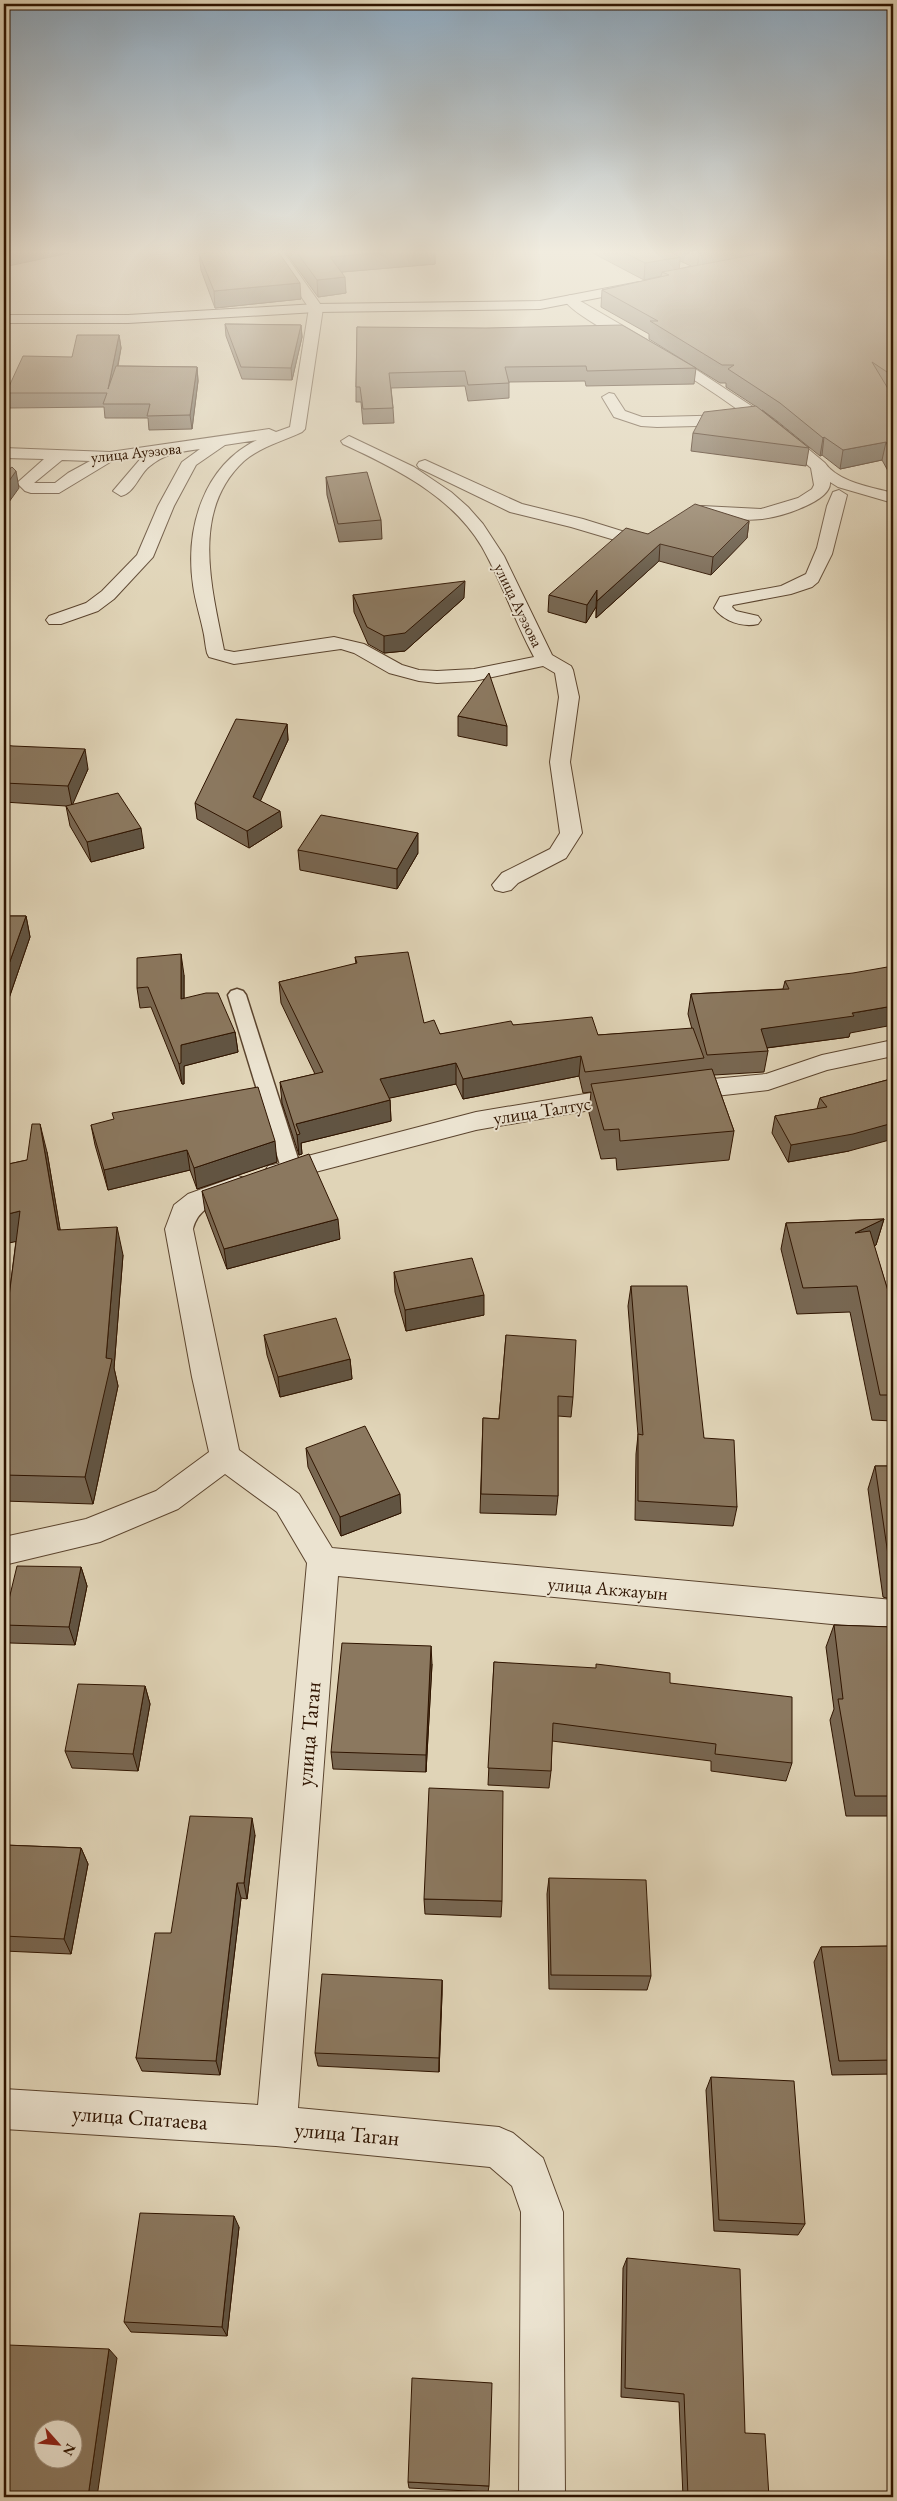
<svg xmlns="http://www.w3.org/2000/svg" width="897" height="2501" font-family="'EB Garamond',serif">
<rect width="100%" height="100%" fill="#e0d4b7"/>
<filter id="stains"><feTurbulence type="fractalNoise" baseFrequency=".004" numOctaves="4"/><feColorMatrix values="0 0 0 0 .2 0 0 0 0 .09 0 0 0 0 .02 0 0 0 .5 -.17"/></filter>
<radialGradient id="worn" r=".72"><stop offset=".6" stop-color="#630" stop-opacity="0"/><stop offset="1" stop-color="#630" stop-opacity=".3"/></radialGradient>
<g fill="none" stroke-linecap="round" stroke-linejoin="round">
<defs>
<polygon id="lane" points="237,989 243,991 246,995 301,1168 298,1173 291,1175 284,1173 281,1168 228,995 231,991"/>
<g id="street">
<path d="M269,250h13l41,58 -18,121 -3,3c-19,9 -42,15 -58,29 -54,50 -32,127 -20,189l10,2 100,-15 30,7 38,21 17,5 18,1 37,-2 60,-12c-19,-35 -32,-75 -52,-110 -30,-51 -87,-79 -139,-103l-2,-3 8,-5 65,31 37,25 17,15 15,17 21,32 48,99 19,11 2,4 6,27 -9,65 12,71 -16,25 -48,25 -7,7 -8,2 -8,-2 -3,-5 10,-12 48,-24 10,-16 -10,-71 9,-65 -4,-24 -12,-7 -69,15 -37,2 -18,-2 -30,-8 -35,-20 -13,-4 -107,15 -25,-7 -2,-4c-2,-8 -2,-15 -4,-23 -3,-15 -8,-29 -10,-45 -8,-56 10,-119 64,-145l-32,5 -29,20 -22,41 -21,51 -39,42 -16,12 -37,13h-12l-3,-4 3,-4 37,-13 16,-12 35,-36 21,-49 24,-44 18,-13c-20,3 -34,4 -50,17 -11,8 -15,27 -29,30l-8,-5 29,-34 -30,4 -53,32h-28l-6,-2 -8,-8 27,-24 -40,-1v-10l106,4 159,-23 7,3 14,-5 19,-119zM62,460l28,1 -22,12 -13,10h-21z"/>
<path d="M570,295l110,64 96,63 49,41c13,19 46,24 68,30v10l-55,-16 -8,-5c2,20 -51,35 -68,37 -16,2 -49,0 -66,-4l-2,-4 2,-4 6,-1 59,3 37,-11 14,-9 2,-4 -3,-17c-44,-39 -91,-73 -141,-103 -26,-16 -91,-44 -107,-66z"/>
<polygon points="609,393 614,394 625,411 642,417 657,417 736,415 744,420 736,425 657,427 641,426 614,417 602,397"/>
<polygon points="425,460 522,504 583,519 641,537 644,541 641,545 635,546 571,527 510,512 419,468 417,465 419,462"/>
<path d="M839,490l8,5 -15,59 -14,28 -6,5 -21,7 -58,11 -1,2 4,4 22,5 3,4 -3,4c-15,4 -35,-3 -44,-16l6,-11 61,-11 25,-12 11,-26 10,-42 6,-14z"/>
<polygon points="893,1040 893,1056 827,1070 768,1090 680,1100 671,1097 667,1091 671,1085 680,1082 766,1074 822,1055"/>
<polygon points="627,1087 636,1090 640,1096 636,1102 476,1130 277,1182 268,1180 264,1173 268,1166 277,1164 476,1112"/>
<path d="M238,1176l9,3 4,7c-13,23 -48,7 -58,43l46,221 60,44 33,54 561,52v30l-555,-54 -40,532 201,19 14,6 30,25 20,54 2,285h-46l2,-285 -9,-26 -22,-19 -214,-21 -272,-17v-40l254,16 49,-542 -30,-51 -52,-38 -47,35 -78,33 -96,23v-28l82,-18 70,-28 53,-39 -17,-75 -27,-148 9,-24 14,-11z"/>
</g>
<polygon id="secondary" points="639,282 646,286 644,289 540,309 316,312 128,323 4,323 4,315 128,315 316,304 540,301"/>
</defs>
<use href="#lane" stroke="#5b442e" stroke-width="3"/>
<use href="#street" stroke="#5b442e" stroke-width="2"/>
<use href="#secondary" stroke="#2f1400" stroke-width="2"/>
<use href="#lane" fill="#ebe3d0" fill-rule="evenodd"/>
<use href="#street" fill="#ebe3d0" fill-rule="evenodd"/>
<use href="#secondary" fill="#ebe3d0" fill-rule="evenodd"/>
</g>
<g fill="#786752" stroke="#2f1400" fill-rule="evenodd">
<polygon points="284,250 435,250 435,264 342,272 346,293 318,297"/>
<path d="M587,250h303l3,2v228l-11,-20 -42,9 -18,-14 -2,1 -43,-35 -15,-11 47,38 -3,18 -115,-15 2,-18 62,-27 -29,-19v-4h-6l-71,-44v-5l-48,-27 1,-17 59,-13v-1l-17,4zM680,261l11,5 -12,3z"/>
<polygon points="199,254 301,299 215,308 201,270"/>
<polygon points="225,324 301,325 302,337 292,380 242,379 226,336"/>
<polygon points="357,327 696,368 694,384 586,386 585,381 509,382 509,398 468,401 465,386 391,388 393,408 394,423 363,424 361,402 356,402 356,387"/>
<polygon points="119,335 121,348 118,366 197,367 198,381 192,429 149,430 148,418 105,418 104,407 9,408 6,393 72,357"/>
<polygon points="326,477 381,520 382,539 339,542 327,495"/>
<polygon points="749,521 747,538 711,575 659,561 596,618 596,607 586,623 548,612 549,595 648,534"/>
<polygon points="353,595 464,598 405,651 384,653 368,644 354,612"/>
<polygon points="458,716 507,726 507,746 458,736"/>
<polygon points="287,724 288,740 260,800 282,827 249,848 197,819 195,803"/>
<polygon points="4,745 88,769 72,804 144,848 91,862 70,826 66,806 4,802"/>
<polygon points="298,850 418,853 397,889 300,870"/>
<polygon points="4,916 26,916 30,937 7,1004 4,1004"/>
<polygon points="355,957 424,1023 440,1034 513,1025 598,1035 692,1029 688,1014 691,994 783,989 785,981 850,1033 849,1037 767,1048 768,1051 764,1072 714,1075 734,1131 729,1160 617,1170 616,1158 601,1159 589,1113 591,1092 583,1093 579,1076 463,1099 456,1084 389,1098 390,1100 391,1121 301,1143 302,1154 299,1155 282,1103 280,1082 315,1074 281,1003 279,982 356,964"/>
<polygon points="184,975 184,998 235,1032 238,1052 184,1066 184,1084 182,1084 151,1007 140,1008 137,988"/>
<polygon points="887,1080 849,1151 788,1162 772,1133 775,1116 817,1109 820,1098"/>
<polygon points="91,1125 277,1162 197,1189 190,1170 108,1190 95,1145"/>
<polygon points="47,1152 60,1230 123,1255 114,1368 118,1386 93,1504 4,1501 4,1336 16,1241 4,1244 4,1165 27,1160"/>
<polygon points="202,1191 340,1239 227,1269 205,1211"/>
<polygon points="884,1219 876,1245 874,1246 891,1301 893,1301 893,1421 872,1420 850,1312 797,1314 781,1249 786,1223"/>
<polygon points="394,1272 484,1315 406,1331 395,1292"/>
<polygon points="631,1286 737,1507 733,1526 635,1520 636,1454 638,1435 628,1306"/>
<polygon points="264,1335 350,1359 352,1379 280,1397 267,1355"/>
<polygon points="506,1335 573,1397 571,1417 558,1416 558,1496 556,1515 480,1513 483,1418 499,1419"/>
<polygon points="306,1448 401,1513 341,1536 308,1467"/>
<polygon points="875,1466 893,1466 893,1600 883,1597 868,1489"/>
<polygon points="81,1567 87,1586 75,1645 10,1643 4,1628 4,1620"/>
<polygon points="893,1617 893,1816 846,1816 830,1720 834,1709 826,1647 834,1625 890,1627"/>
<polygon points="494,1662 670,1683 792,1763 786,1781 711,1771 711,1761 552,1741 551,1771 549,1788 488,1785"/>
<polygon points="432,1664 426,1772 333,1769 331,1752"/>
<polygon points="145,1686 150,1704 138,1771 72,1768 65,1751"/>
<polygon points="255,1835 247,1899 241,1898 220,2075 142,2071 136,2058 171,1933"/>
<polygon points="4,1845 81,1848 88,1864 71,1954 4,1951"/>
<polygon points="549,1878 651,1976 647,1990 549,1989 547,1894"/>
<polygon points="424,1899 502,1901 501,1917 425,1914"/>
<polygon points="893,1946 893,2074 832,2075 814,1962 821,1947"/>
<polygon points="442,1980 442,1994 439,2072 318,2066 315,2053"/>
<polygon points="711,2077 805,2224 798,2235 714,2231 706,2090"/>
<polygon points="239,2227 227,2336 131,2332 124,2322"/>
<polygon points="627,2258 745,2433 769,2497 683,2497 679,2402 621,2397 623,2268"/>
<polygon points="408,2482 489,2486 488,2492 409,2488"/>
</g>
<g fill="#615442" stroke="#2f1400">
<polygon points="4,250 69,250 69,253 4,267"/>
<polygon points="408,250 435,250 435,264 330,273 330,257"/>
<polygon points="716,250 801,250 697,270 699,253"/>
<polygon points="680,257 679,273 662,272 661,276 644,280 645,263"/>
<polygon points="345,277 346,293 318,297 317,280"/>
<polygon points="300,283 301,299 215,308 214,291"/>
<polygon points="301,325 302,337 292,380 291,368"/>
<polygon points="119,335 121,348 110,404 108,389"/>
<polygon points="197,367 198,381 192,429 190,415"/>
<polygon points="824,437 822,455 820,456 823,438"/>
<polygon points="886,442 882,460 840,469 843,450"/>
<polygon points="16,471 19,488 4,509 4,488"/>
<polygon points="749,521 747,538 711,575 713,557"/>
<polygon points="660,544 659,561 596,618 597,601"/>
<polygon points="465,581 464,598 405,651 384,653 384,636"/>
<polygon points="597,590 596,607 586,623 587,605"/>
<polygon points="287,724 288,740 255,813 253,797"/>
<polygon points="85,749 88,769 72,806 68,786"/>
<polygon points="280,811 282,827 249,848 247,831"/>
<polygon points="141,828 144,848 91,862 87,842"/>
<polygon points="418,833 418,853 397,889 397,869"/>
<polygon points="26,916 30,937 7,1004 4,991 4,978"/>
<polygon points="181,954 184,975 184,1020 181,999"/>
<polygon points="893,1006 893,1025 850,1033 849,1037 758,1049 761,1029"/>
<polygon points="235,1032 238,1052 184,1066 184,1084 182,1084 179,1064 181,1045"/>
<polygon points="581,1056 579,1076 463,1099 463,1079"/>
<polygon points="456,1063 456,1084 381,1100 380,1079"/>
<polygon points="390,1100 391,1121 301,1143 302,1154 299,1155 296,1124"/>
<polygon points="893,1123 893,1139 849,1151 788,1162 791,1145"/>
<polygon points="40,1124 47,1152 65,1258 58,1230"/>
<polygon points="275,1141 277,1162 197,1189 194,1168"/>
<polygon points="187,1150 190,1170 108,1190 104,1170"/>
<polygon points="20,1211 28,1239 4,1244 4,1215"/>
<polygon points="338,1219 340,1239 227,1269 224,1249"/>
<polygon points="884,1219 876,1245 848,1259 855,1233"/>
<polygon points="117,1227 123,1255 114,1368 118,1386 93,1504 85,1477 106,1358"/>
<polygon points="484,1295 484,1315 406,1331 405,1310"/>
<polygon points="350,1359 352,1379 280,1397 278,1377"/>
<polygon points="400,1494 401,1513 341,1536 340,1517"/>
<polygon points="81,1567 87,1586 75,1645 69,1627"/>
<polygon points="431,1646 432,1664 426,1772 426,1755"/>
<polygon points="145,1686 150,1704 138,1771 133,1754"/>
<polygon points="252,1818 255,1835 247,1899 244,1883"/>
<polygon points="81,1848 88,1864 71,1954 64,1939"/>
<polygon points="237,1883 241,1898 220,2075 216,2061"/>
<polygon points="442,1980 442,1994 439,2072 439,2058"/>
<polygon points="234,2216 239,2227 227,2336 222,2327"/>
<polygon points="109,2349 117,2358 97,2497 88,2497"/>
</g>
<g fill="#8b785f" stroke="#2f1400" fill-rule="evenodd">
<polygon points="219,250 277,250 300,283 214,291 199,254"/>
<polygon points="295,250 408,250 330,257 345,277 317,280"/>
<polygon points="619,250 667,250 680,257 645,263"/>
<polygon points="693,250 716,250 699,253"/>
<polygon points="779,250 890,250 893,252 893,376 872,362 893,397 893,455 886,442 843,450 824,437 823,438 780,403 728,369 734,365 722,365 650,321 658,321 602,290 669,275 662,272"/>
<polygon points="225,324 301,325 291,368 241,367"/>
<polygon points="622,325 696,368 587,371 586,366 505,367 509,383 468,385 465,371 389,373 393,408 363,409 360,387 356,387 357,327 486,328"/>
<polygon points="77,335 119,335 108,389 116,366 197,367 190,415 147,416 150,404 103,404 107,393 6,393 23,356 72,357"/>
<polygon points="756,406 809,448 693,433 704,412"/>
<polygon points="12,467 16,471 4,488 4,473"/>
<polygon points="367,472 381,520 338,524 326,477"/>
<polygon points="695,504 749,521 713,557 660,544 597,601 597,590 587,605 549,595 626,528 648,534"/>
<polygon points="465,581 405,633 384,636 367,627 353,595"/>
<polygon points="489,673 507,726 458,716"/>
<polygon points="236,719 287,724 253,797 280,811 247,831 195,803"/>
<polygon points="4,745 13,746 85,749 68,786 4,783"/>
<polygon points="118,793 141,828 87,842 66,806"/>
<polygon points="321,815 418,833 397,869 298,850"/>
<polygon points="4,916 26,916 4,978"/>
<polygon points="408,952 424,1023 434,1020 440,1034 511,1021 513,1025 592,1017 598,1035 693,1028 704,1058 585,1072 581,1056 463,1079 456,1063 380,1079 390,1100 296,1124 300,1134 297,1135 280,1082 323,1072 279,982 357,963 355,957"/>
<polygon points="181,954 181,999 206,993 218,993 235,1032 181,1045 181,1063 179,1064 148,987 137,988 137,958"/>
<polygon points="893,966 893,1006 852,1013 854,1016 761,1029 768,1051 707,1055 691,994 789,989 785,981 853,973"/>
<polygon points="712,1069 734,1131 620,1141 619,1129 604,1130 591,1084"/>
<polygon points="887,1080 893,1087 893,1123 853,1134 791,1145 775,1116 827,1107 820,1098"/>
<polygon points="258,1087 275,1141 194,1168 187,1150 104,1170 91,1125 114,1119 112,1113"/>
<polygon points="32,1124 40,1124 58,1230 117,1227 106,1358 112,1359 85,1477 4,1475 4,1336 20,1211 4,1215 4,1165 27,1160"/>
<polygon points="309,1154 338,1219 224,1249 202,1191"/>
<polygon points="884,1219 855,1233 870,1231 891,1301 893,1301 893,1395 880,1395 857,1286 803,1288 786,1223"/>
<polygon points="472,1258 484,1295 405,1310 394,1272"/>
<polygon points="631,1286 687,1286 704,1438 734,1440 737,1507 638,1501 638,1434 643,1435"/>
<polygon points="336,1318 350,1359 278,1377 264,1335"/>
<polygon points="506,1335 576,1340 573,1397 558,1396 558,1496 481,1494 483,1418 499,1419"/>
<polygon points="365,1426 400,1494 340,1517 306,1448"/>
<polygon points="875,1466 893,1466 893,1575 891,1575"/>
<polygon points="17,1566 81,1567 69,1627 4,1625 4,1620"/>
<polygon points="834,1625 893,1627 893,1796 855,1796 838,1699 843,1699"/>
<polygon points="342,1643 431,1646 426,1755 331,1752"/>
<polygon points="494,1662 596,1668 596,1664 670,1673 670,1683 792,1697 792,1763 715,1754 716,1744 553,1723 551,1771 488,1768"/>
<polygon points="78,1684 145,1686 133,1754 65,1751"/>
<polygon points="429,1788 503,1791 502,1901 424,1899"/>
<polygon points="190,1816 252,1818 244,1883 237,1883 216,2061 136,2058 155,1933 171,1933"/>
<polygon points="4,1845 81,1848 64,1939 4,1936"/>
<polygon points="549,1878 646,1880 651,1976 551,1975"/>
<polygon points="893,1946 893,2060 839,2061 821,1947"/>
<polygon points="322,1974 442,1980 439,2058 315,2053"/>
<polygon points="711,2077 794,2081 805,2224 719,2220"/>
<polygon points="140,2213 234,2216 222,2327 124,2322"/>
<polygon points="627,2258 740,2269 745,2433 765,2434 769,2497 688,2497 684,2394 625,2388"/>
<path d="M8,2345l101,4 -21,148h-84v-126zM42,2428h30v30h-30z"/>
<polygon points="412,2378 492,2383 489,2486 408,2482"/>
</g>
<linearGradient id="sky" x2="0" y2="1"><stop stop-color="#8da7bc"/><stop offset="0.42" stop-color="#f1ecdf"/><stop offset="1" stop-color="#f1ecdf" stop-opacity="0"/></linearGradient>
<rect width="897" height="600" fill="url(#sky)"/>
<g text-anchor="middle" stroke-width="4" stroke-linejoin="round" paint-order="stroke">
<g font-size="16" fill="#2f1400" stroke="#ebe3d0">
<text transform="translate(136 452) rotate(-6)" y="6">улица Ауэзова</text>
<text transform="translate(519 605) rotate(64)" y="6">улица Ауэзова</text>
</g>
<g font-size="19" fill="#2f1400" stroke="#ebe3d0">
<text transform="translate(542 1110) rotate(-9)" y="7">улица Талтус</text>
<text transform="translate(608 1588) rotate(5)" y="7">улица Акжауын</text>
</g>
<g font-size="22" fill="#2f1400" stroke="#ebe3d0">
<text transform="translate(308 1734) rotate(-85)" y="8">улица Таган</text>
<text transform="translate(140 2117) rotate(4)" y="8">улица Спатаева</text>
<text transform="translate(347 2133) rotate(5)" y="8">улица Таган</text>
</g>
</g>
<rect width="897" height="2501" fill="none" stroke="#e0d4b7" stroke-width="20"/>
<rect x="5" y="5" width="887" height="2491" fill="none" stroke="#2f1400" stroke-width="2.5"/>
<rect x="10" y="10" width="877" height="2481" fill="none" stroke="#2f1400"/>
<g transform="translate(58 2444) rotate(117)"><circle r="24" fill="#ebe3d0" stroke="#a0907d"/>
<path d="M0-4L9 19L0 12L-9 19Z" fill="#8f2418"/>
<text y="-8" font-size="14" font-weight="bold" text-anchor="middle" fill="#2f1400">N</text>
</g>
<rect width="100%" height="100%" filter="url(#stains)"/>
<rect width="100%" height="100%" fill="url(#worn)"/>
</svg>
